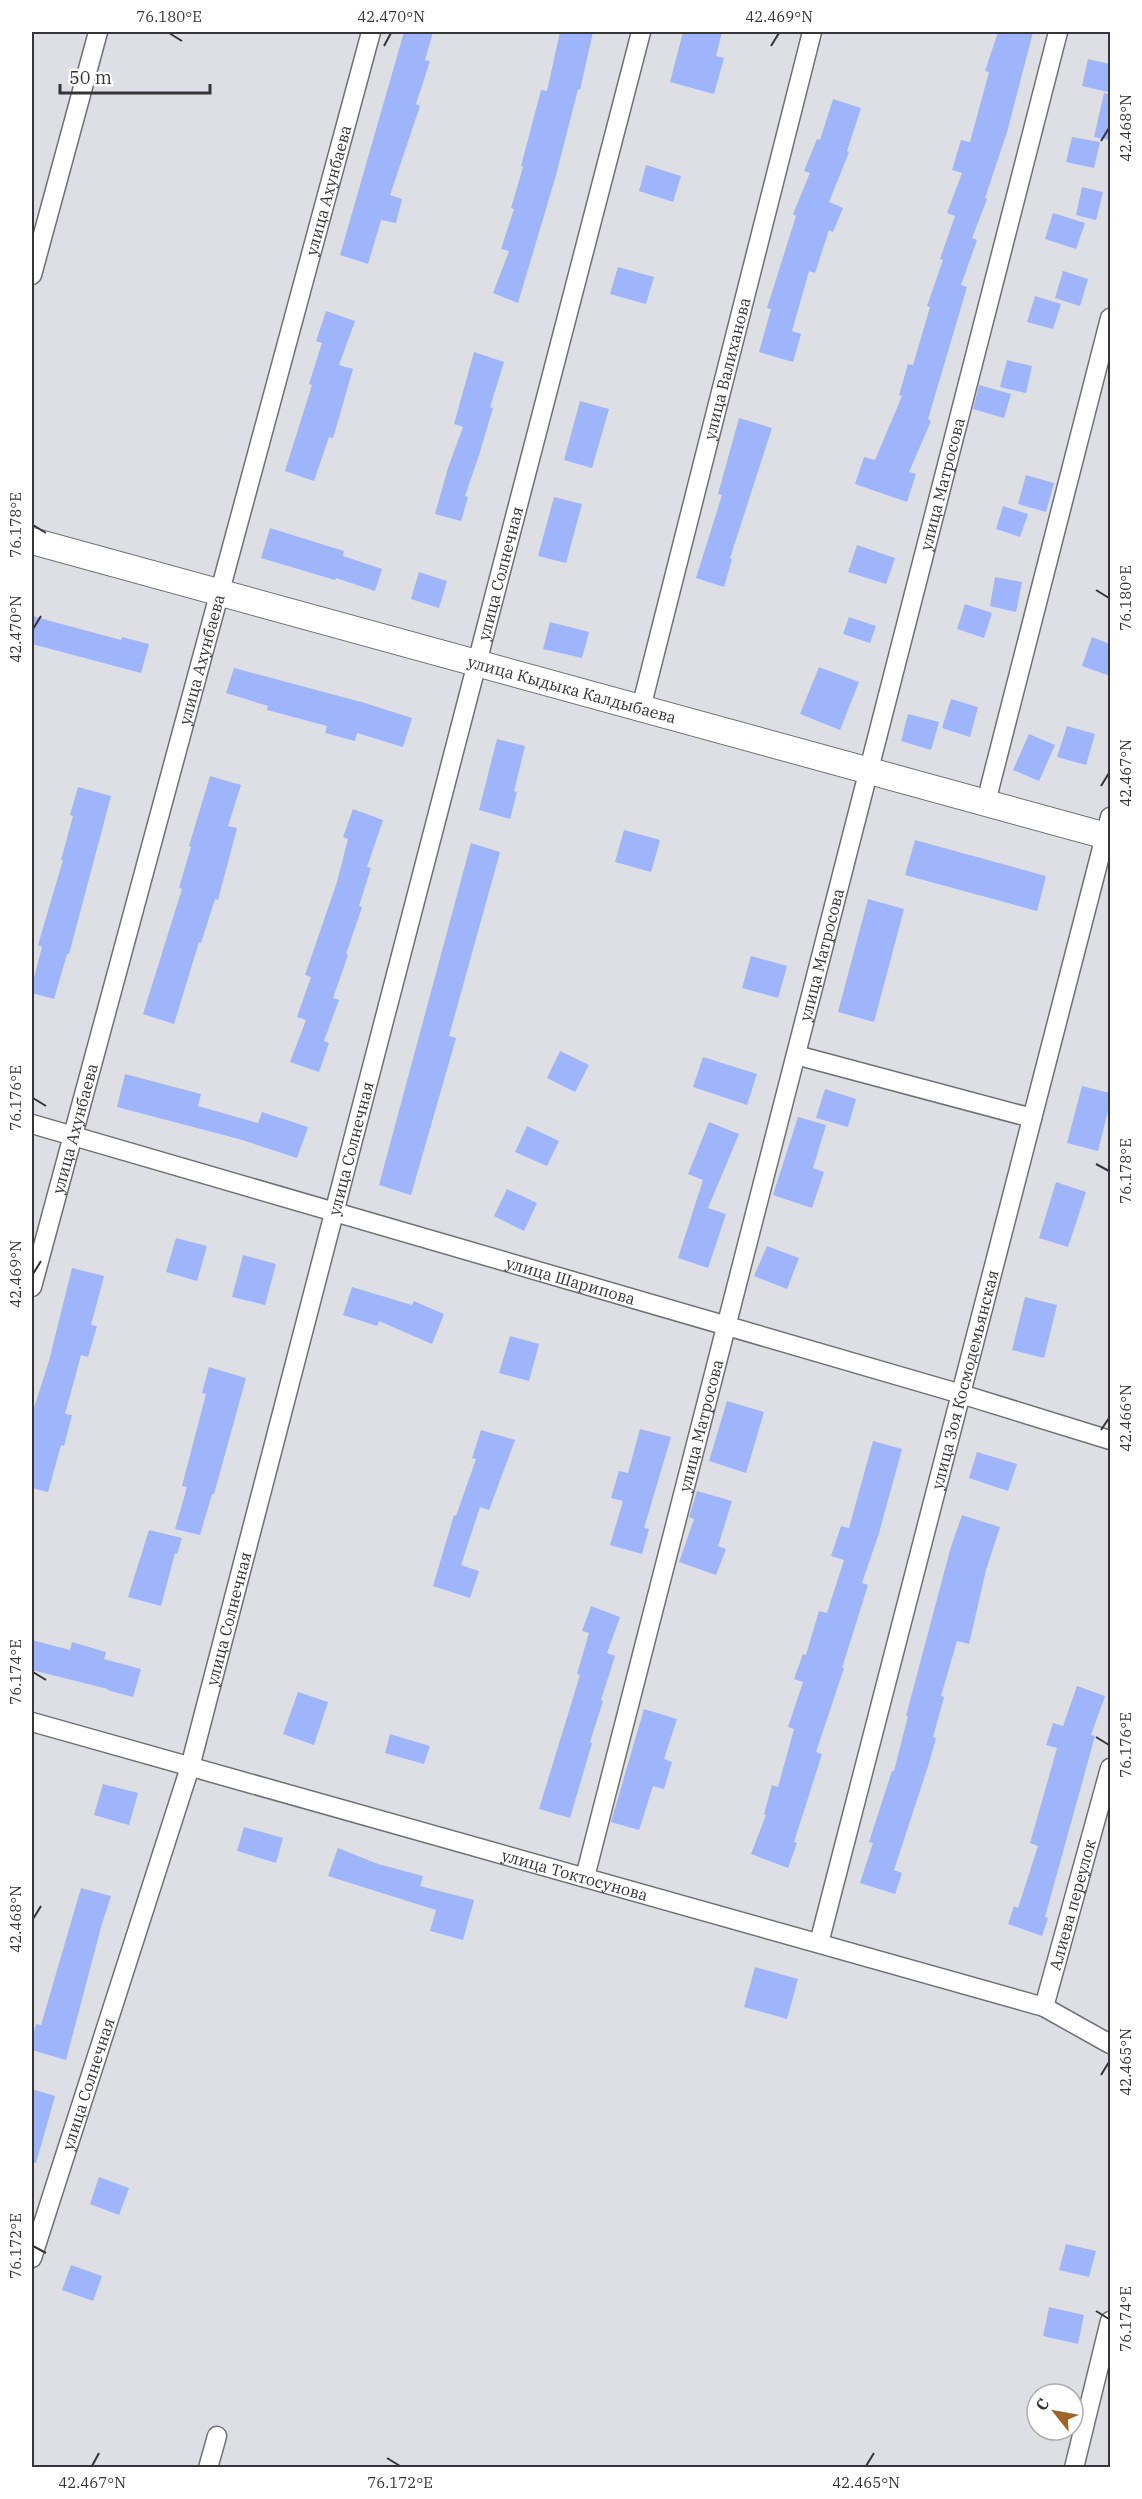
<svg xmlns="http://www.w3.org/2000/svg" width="1142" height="2499" font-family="'IBM Plex Serif',serif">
<rect width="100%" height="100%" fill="#dedfe4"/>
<g fill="#9fb5fb">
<polygon points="404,32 433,32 425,60 430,61 416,104 420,106 390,195 402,199 396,223 381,220 368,264 340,255"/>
<polygon points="560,32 593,32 580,90 578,89 556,175 518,303 493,293 509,251 501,249 514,209 511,208 523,167 521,166 541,90 547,91"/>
<polygon points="683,32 722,32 716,56 724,58 714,94 670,82"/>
<polygon points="998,32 1033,32 1007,132 985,198 987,199 972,238 977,240 961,285 967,287 928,419 931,421 909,472 916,474 907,502 855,484 864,457 875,460 902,396 899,395 908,364 913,365 930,307 927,306 943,260 940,259 955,216 947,213 962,173 952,170 961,140 970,142 989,72 985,71"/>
<polygon points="1088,59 1110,64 1108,92 1082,86"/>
<polygon points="1104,93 1110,94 1110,140 1094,137"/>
<polygon points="833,99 861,108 847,151 849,152 829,202 843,208 833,232 829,230 815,273 809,271 792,331 801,334 793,362 759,352 771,309 767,308 796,216 793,214 810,173 804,171 817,139 820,140"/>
<polygon points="1072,137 1100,142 1094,168 1066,162"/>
<polygon points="646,165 681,176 673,202 639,191"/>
<polygon points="1082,187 1103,192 1096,220 1076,215"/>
<polygon points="1053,213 1085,223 1076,249 1045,239"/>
<polygon points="618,267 654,277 646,304 610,294"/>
<polygon points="1063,271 1088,279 1080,306 1055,298"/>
<polygon points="1035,296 1061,304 1053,329 1027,322"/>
<polygon points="326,311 355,321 339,365 353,369 333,438 329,437 314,481 285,471 312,385 309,384 322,343 316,341"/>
<polygon points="474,352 504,362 490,407 493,408 479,455 465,496 468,497 461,521 435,514 448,468 463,427 454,424"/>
<polygon points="1007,360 1032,366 1026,393 1000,387"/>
<polygon points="979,385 1011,394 1004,418 973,409"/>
<polygon points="580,401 609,409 592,468 564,460"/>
<polygon points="739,418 772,428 730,558 732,559 724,587 696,578 722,495 718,494"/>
<polygon points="1026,475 1054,483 1046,512 1018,504"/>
<polygon points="554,497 582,504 566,563 538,556"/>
<polygon points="1003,506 1028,514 1020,537 996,529"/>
<polygon points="270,528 344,551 343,556 382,569 375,591 336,578 335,580 261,558"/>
<polygon points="857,545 895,558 886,584 848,572"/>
<polygon points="419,572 447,581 439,608 411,599"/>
<polygon points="995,577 1022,582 1016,612 990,606"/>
<polygon points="965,604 992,613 984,638 957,629"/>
<polygon points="32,616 121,640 122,637 149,644 141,673 32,644"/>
<polygon points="849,617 876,626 870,643 843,634"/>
<polygon points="550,622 589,632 582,658 543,649"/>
<polygon points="1092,637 1110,644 1110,676 1082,666"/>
<polygon points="819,667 859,682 840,730 800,714"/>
<polygon points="234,668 365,703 412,718 403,747 357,733 355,741 325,733 327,726 267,710 268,706 226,693"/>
<polygon points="951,699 978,707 970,737 942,728"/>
<polygon points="908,714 939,722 931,750 901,741"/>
<polygon points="1067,726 1095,734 1086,765 1057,757"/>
<polygon points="1029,734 1055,745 1039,781 1013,770"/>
<polygon points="497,739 525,746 514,791 517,792 510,819 479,810"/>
<polygon points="210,776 241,785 228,826 237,828 218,900 215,899 201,943 199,942 174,1024 143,1014 182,889 179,888 191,847 189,846"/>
<polygon points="78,787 111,796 69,954 67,954 54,999 32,993 32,985 42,947 38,945 63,860 61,860 73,816 70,815"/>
<polygon points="353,809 383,820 367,867 371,868 359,906 362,907 346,954 348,955 333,998 339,1000 324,1041 329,1043 319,1072 290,1062 306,1020 297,1017 311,977 305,975 337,882 348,839 343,837"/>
<polygon points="624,830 660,840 651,872 615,862"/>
<polygon points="915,840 1046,876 1037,911 905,875"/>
<polygon points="471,843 500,852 449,1036 456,1038 411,1195 379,1185"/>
<polygon points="868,899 904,909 874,1022 838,1012"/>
<polygon points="751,956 787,966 778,998 742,988"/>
<polygon points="560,1051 589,1065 575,1092 547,1078"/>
<polygon points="703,1057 757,1074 747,1105 693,1087"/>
<polygon points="125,1074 201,1094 198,1106 258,1123 262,1112 308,1127 297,1158 239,1139 117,1107"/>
<polygon points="1082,1086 1110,1093 1110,1103 1098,1151 1067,1143"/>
<polygon points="825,1089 856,1099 848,1127 816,1118"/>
<polygon points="798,1117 826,1125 813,1168 824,1172 812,1208 773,1195"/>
<polygon points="709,1122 739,1134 708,1208 726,1214 708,1268 678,1258 703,1180 688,1174"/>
<polygon points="527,1126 559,1141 547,1166 515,1152"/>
<polygon points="1056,1182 1086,1192 1068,1247 1039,1238"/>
<polygon points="507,1189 537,1203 524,1231 494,1216"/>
<polygon points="176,1238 207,1246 197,1281 166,1272"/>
<polygon points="767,1246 799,1258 787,1289 754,1276"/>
<polygon points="243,1255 276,1264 265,1305 232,1297"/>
<polygon points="72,1268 104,1276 91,1325 97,1326 88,1357 81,1355 65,1414 72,1415 64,1446 61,1445 48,1492 32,1488 32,1414 49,1361"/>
<polygon points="352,1287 412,1305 414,1301 444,1314 432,1344 379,1321 377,1326 343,1315"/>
<polygon points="1025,1297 1057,1305 1044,1358 1012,1350"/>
<polygon points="510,1336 539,1344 529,1381 499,1373"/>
<polygon points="209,1367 246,1378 214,1494 212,1494 200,1535 175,1529 187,1487 182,1486 206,1394 202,1393"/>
<polygon points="727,1401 764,1412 746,1473 709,1461"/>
<polygon points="640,1429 671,1437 644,1528 649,1529 642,1554 610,1545 623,1501 611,1498 619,1471 628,1473"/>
<polygon points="481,1430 515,1440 489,1510 480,1507 461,1565 479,1571 470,1598 433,1586 454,1515 456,1516 476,1459 472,1458"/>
<polygon points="873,1441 902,1449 879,1533 862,1583 868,1585 842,1668 844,1668 816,1752 822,1754 794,1842 797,1843 788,1868 751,1854 766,1815 764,1814 772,1785 778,1787 794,1729 788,1727 803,1682 794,1679 803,1654 806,1655 819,1611 827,1613 844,1560 831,1556 841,1526 849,1528"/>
<polygon points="977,1452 1017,1464 1008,1491 969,1478"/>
<polygon points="697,1491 732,1501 718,1546 726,1549 716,1575 679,1562 694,1519 689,1517"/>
<polygon points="962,1515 1000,1527 986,1570 969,1644 957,1641 941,1696 944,1697 933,1737 936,1738 929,1763 894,1870 902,1873 895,1894 860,1883 873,1843 869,1842 892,1771 894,1771 908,1716 906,1716 950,1550"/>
<polygon points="149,1530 182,1538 177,1554 175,1553 161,1606 128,1597"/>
<polygon points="591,1606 620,1617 607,1653 615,1656 601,1700 603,1701 590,1742 592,1743 570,1818 539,1809 580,1675 577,1674 589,1633 582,1631"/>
<polygon points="32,1640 70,1650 72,1642 106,1652 104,1659 141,1669 133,1697 107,1690 108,1689 32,1670"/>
<polygon points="1077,1686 1105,1696 1091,1735 1095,1736 1045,1917 1048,1918 1042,1936 1008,1924 1014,1906 1018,1908 1038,1846 1030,1843 1057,1748 1046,1745 1053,1723 1063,1726"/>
<polygon points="298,1692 328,1702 314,1745 283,1734"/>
<polygon points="644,1709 677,1719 664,1759 672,1762 664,1789 653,1786 639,1830 611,1822"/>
<polygon points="390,1734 430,1746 424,1764 385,1753"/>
<polygon points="103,1784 138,1793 129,1825 94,1815"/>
<polygon points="244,1827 283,1838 276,1863 237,1851"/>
<polygon points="338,1848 378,1864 423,1876 420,1886 474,1900 463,1940 430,1931 436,1910 328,1876"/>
<polygon points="81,1888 111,1896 101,1927 66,2060 32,2050 32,2040 36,2024 41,2025"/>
<polygon points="755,1967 798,1979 787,2019 744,2007"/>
<polygon points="32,2089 55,2096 36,2163 32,2162"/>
<polygon points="99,2177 129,2188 119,2215 90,2204"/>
<polygon points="1066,2244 1096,2251 1089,2277 1059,2270"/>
<polygon points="71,2265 102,2276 93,2301 62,2290"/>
<polygon points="1049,2307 1084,2315 1078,2344 1043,2336"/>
</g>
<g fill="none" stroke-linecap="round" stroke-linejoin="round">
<defs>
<g id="street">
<polyline points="32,275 98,32"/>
<path id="s1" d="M641,708l171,-676"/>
<polyline points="986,802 1110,318"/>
<polyline points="796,1055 1032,1118"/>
<path id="s2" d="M32,1124l929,270 149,46"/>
<path id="s3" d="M32,1287l339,-1255"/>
<path id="s4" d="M32,1722l1012,285 66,37"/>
<path id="s5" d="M585,1877l473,-1845"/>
<path id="s6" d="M819,1943l291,-1126"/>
<path id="s7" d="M1044,2007l66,-239"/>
<path id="s8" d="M32,2258l158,-491 451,-1735"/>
<polyline points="208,2468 217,2436"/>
<polyline points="1074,2468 1110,2321"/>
</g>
<g id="secondary">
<path id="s9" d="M32,541l1078,296"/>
</g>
</defs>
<use href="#street" stroke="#6f7074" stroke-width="21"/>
<use href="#secondary" stroke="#6f7074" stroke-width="28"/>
<use href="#street" stroke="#fff" stroke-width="18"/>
<use href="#secondary" stroke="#fff" stroke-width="26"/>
</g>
<path fill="none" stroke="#353537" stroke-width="2" d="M169,33l13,8M384,46l7,-13M771,46l8,-13M1101,141l8,-13M33,525l13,8M1096,590l13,8M33,629l8,-13M1101,786l8,-13M33,1098l13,8M1096,1164l13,7M33,1274l8,-13M1101,1430l8,-12M33,1672l13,8M1096,1737l13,8M33,1919l8,-13M1101,2075l8,-13M33,2246l13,7M1096,2311l13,8M387,2458l13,8M92,2466l7,-13M866,2466l8,-13"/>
<g text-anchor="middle" stroke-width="4.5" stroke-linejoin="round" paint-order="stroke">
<g font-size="16" fill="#353537" stroke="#fff">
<text dy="6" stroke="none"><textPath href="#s3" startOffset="1136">улица Ахунбаева</textPath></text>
<text dy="6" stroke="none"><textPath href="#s1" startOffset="350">улица Валиханова</textPath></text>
<text dy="6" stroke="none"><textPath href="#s5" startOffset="1438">улица Матросова</textPath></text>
<text dy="6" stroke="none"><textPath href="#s8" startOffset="1749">улица Солнечная</textPath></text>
<text dy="6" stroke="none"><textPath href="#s3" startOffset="650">улица Ахунбаева</textPath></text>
<text dy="6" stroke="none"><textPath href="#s9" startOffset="560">улица Кыдыка Калдыбаева</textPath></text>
<text dy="6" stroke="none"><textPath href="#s5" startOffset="952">улица Матросова</textPath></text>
<text dy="6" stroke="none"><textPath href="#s3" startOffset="164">улица Ахунбаева</textPath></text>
<text dy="6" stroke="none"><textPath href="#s8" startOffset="1155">улица Солнечная</textPath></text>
<text dy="6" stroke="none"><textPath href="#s2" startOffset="561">улица Шарипова</textPath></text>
<text dy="6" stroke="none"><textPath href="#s6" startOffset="582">улица Зоя Космодемьянская</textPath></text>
<text dy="6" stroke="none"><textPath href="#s5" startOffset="466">улица Матросова</textPath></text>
<text dy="6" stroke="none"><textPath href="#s8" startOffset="669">улица Солнечная</textPath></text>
<text dy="6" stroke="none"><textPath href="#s4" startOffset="564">улица Токтосунова</textPath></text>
<text dy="6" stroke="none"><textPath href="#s7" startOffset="106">Алиева переулок</textPath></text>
<text dy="6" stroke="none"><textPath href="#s8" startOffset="183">улица Солнечная</textPath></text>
</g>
</g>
<rect width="1142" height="2499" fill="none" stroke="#ffffff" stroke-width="66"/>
<g transform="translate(1055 2412) rotate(301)"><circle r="28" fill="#ffffff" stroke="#aeaeaf" stroke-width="1.5"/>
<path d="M0-4.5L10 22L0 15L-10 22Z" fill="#a06526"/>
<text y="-9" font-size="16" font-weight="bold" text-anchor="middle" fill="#353537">С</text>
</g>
<path d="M60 84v9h150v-9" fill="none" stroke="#353537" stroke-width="3"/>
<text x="69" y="84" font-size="18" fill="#353537" stroke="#ffffff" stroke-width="4.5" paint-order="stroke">50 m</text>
<rect x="33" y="33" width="1076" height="2433" fill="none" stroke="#353537" stroke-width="2"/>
<g font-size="15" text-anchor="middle" fill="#353537">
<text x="169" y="22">76.180°E</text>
<text x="391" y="22">42.470°N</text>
<text x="779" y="22">42.469°N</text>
<text transform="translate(1126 128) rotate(-90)" y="5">42.468°N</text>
<text transform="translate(16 525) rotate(-90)" y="5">76.178°E</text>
<text transform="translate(1126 598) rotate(-90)" y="5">76.180°E</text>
<text transform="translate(16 629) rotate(-90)" y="5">42.470°N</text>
<text transform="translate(1126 773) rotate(-90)" y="5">42.467°N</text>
<text transform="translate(16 1098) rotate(-90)" y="5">76.176°E</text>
<text transform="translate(1126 1171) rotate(-90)" y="5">76.178°E</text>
<text transform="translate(16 1274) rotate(-90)" y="5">42.469°N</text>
<text transform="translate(1126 1418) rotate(-90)" y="5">42.466°N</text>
<text transform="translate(16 1672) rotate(-90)" y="5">76.174°E</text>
<text transform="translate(1126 1745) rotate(-90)" y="5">76.176°E</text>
<text transform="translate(16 1919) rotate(-90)" y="5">42.468°N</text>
<text transform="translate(1126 2062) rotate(-90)" y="5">42.465°N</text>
<text transform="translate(16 2246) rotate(-90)" y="5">76.172°E</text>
<text transform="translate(1126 2319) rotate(-90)" y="5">76.174°E</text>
<text x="92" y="2488">42.467°N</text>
<text x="400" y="2488">76.172°E</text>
<text x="866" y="2488">42.465°N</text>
</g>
</svg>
